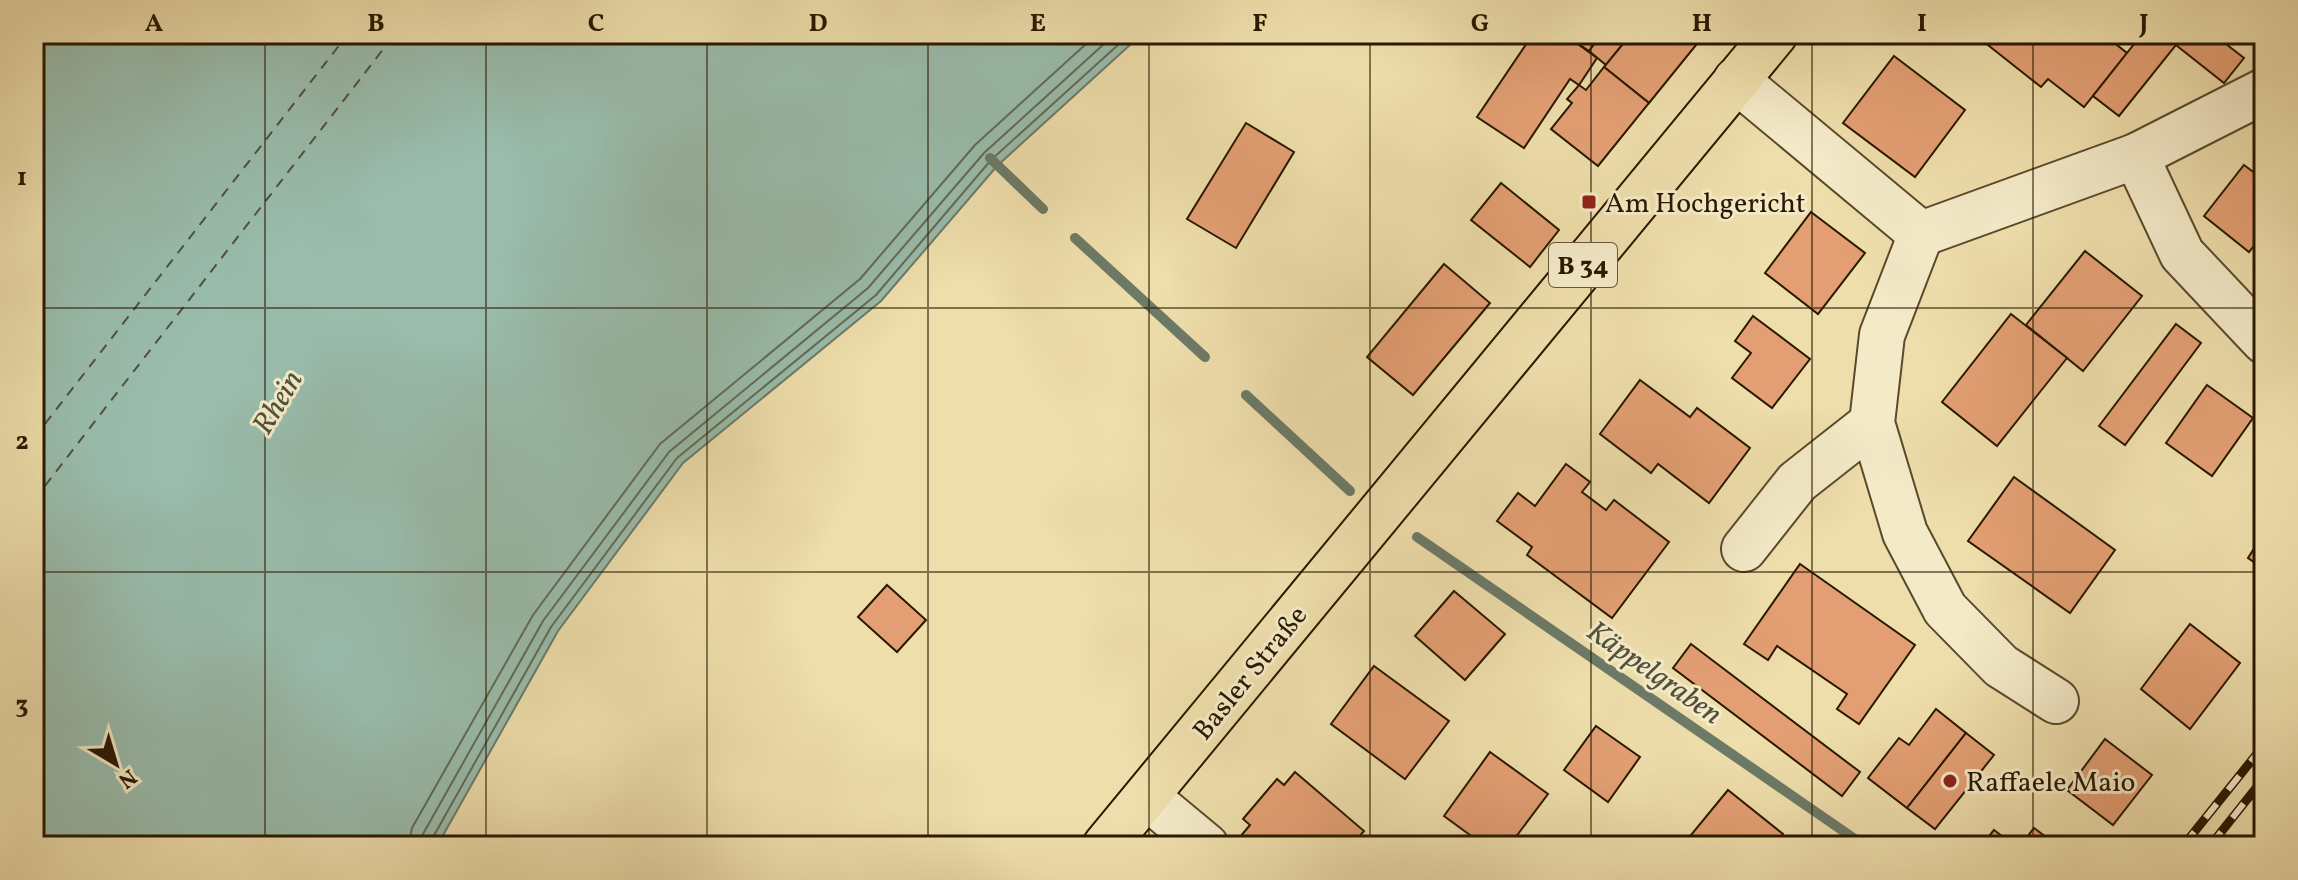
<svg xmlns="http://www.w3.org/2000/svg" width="2298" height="880" font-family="Vollkorn,serif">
<rect width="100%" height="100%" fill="#eedeab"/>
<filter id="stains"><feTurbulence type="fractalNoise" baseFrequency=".0025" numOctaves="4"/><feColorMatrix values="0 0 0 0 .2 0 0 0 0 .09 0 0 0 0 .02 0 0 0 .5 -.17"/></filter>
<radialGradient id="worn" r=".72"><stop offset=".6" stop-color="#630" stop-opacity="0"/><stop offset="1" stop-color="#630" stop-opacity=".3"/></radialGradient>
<polygon fill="#99bcac" stroke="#6c7a67" stroke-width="2" points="34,34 1142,34 997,166 881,301 683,463 558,631 437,846 34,846"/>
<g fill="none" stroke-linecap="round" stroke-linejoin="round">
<g stroke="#616a56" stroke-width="2">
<polyline points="408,846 412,828 533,615 660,444 860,279 975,145 1097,34"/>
<polyline points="420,846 423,834 543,621 669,452 868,288 984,153 1115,34"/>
<polyline points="430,846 432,839 551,627 677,458 876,295 991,160 1130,34"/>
</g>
<g stroke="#6c7a67" stroke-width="10">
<polyline points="990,158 1043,209"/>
<polyline points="1075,238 1205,357"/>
<polyline points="1246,395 1350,491"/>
<polyline points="1417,537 1865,846"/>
</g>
<g stroke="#50513c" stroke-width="2" stroke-dasharray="10 8" stroke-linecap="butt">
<polyline points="34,438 348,34"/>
<polyline points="34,500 395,34"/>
</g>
</g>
<g fill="#e39f73" stroke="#291800" stroke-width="2">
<polygon points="1533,34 1564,34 1597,58 1579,85 1570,79 1524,148 1477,117"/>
<polygon points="1564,34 1602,34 1589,51"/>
<polygon points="1602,34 1631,34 1606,65 1589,51"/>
<polygon points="1631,34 1705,34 1649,103 1604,67"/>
<polygon points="1974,34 2103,34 2127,53 2084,107 2048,79 2041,87"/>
<polygon points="2142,34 2162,34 2176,45 2119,116 2093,96"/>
<polygon points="2162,34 2213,34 2244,58 2224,83"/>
<polygon points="1894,56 1965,110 1915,177 1843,123"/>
<polygon points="1604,67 1649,103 1598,166 1551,129 1572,103 1567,99 1579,85 1586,90"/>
<polygon points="1246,123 1294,152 1236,248 1187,219"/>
<polygon points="2244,165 2264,180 2264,233 2249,252 2204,216"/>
<polygon points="1501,183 1559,230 1530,267 1471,220"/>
<polygon points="1811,212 1865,253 1818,314 1765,273"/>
<polygon points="2085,251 2142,296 2083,371 2026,325"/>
<polygon points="1444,264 1490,303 1413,395 1367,357"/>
<polygon points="2011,314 2067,358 1997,446 1942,402"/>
<polygon points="1753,316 1810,359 1772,408 1732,378 1751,353 1735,341"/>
<polygon points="2176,324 2201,343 2125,445 2099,426"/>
<polygon points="1640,380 1690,417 1697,408 1750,448 1709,503 1658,464 1651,473 1600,434"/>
<polygon points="2207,385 2253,418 2212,476 2166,443"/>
<polygon points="1566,464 1590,482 1582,492 1606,510 1614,500 1669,542 1612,618 1527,555 1532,547 1497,521 1518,493 1535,506"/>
<polygon points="2014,477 2115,550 2070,613 1968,541"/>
<polygon points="2264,533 2264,569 2248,558"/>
<polygon points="1800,564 1915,645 1859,724 1837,709 1847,694 1777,646 1768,660 1744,644"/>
<polygon points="887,585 926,620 897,652 858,617"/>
<polygon points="1454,591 1505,634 1465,680 1415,636"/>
<polygon points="2190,624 2240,663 2190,729 2141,689"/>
<polygon points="1691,644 1860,772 1842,796 1673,668"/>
<polygon points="1374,666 1449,721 1405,779 1331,724"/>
<polygon points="1936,709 1966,733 1907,808 1868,778 1899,738 1909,745"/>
<polygon points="1596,726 1640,757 1608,802 1564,770"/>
<polygon points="1966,733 1994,755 1935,829 1907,808"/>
<polygon points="2105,739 2152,775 2113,825 2067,790"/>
<polygon points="1490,752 1548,794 1509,846 1485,846 1444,816"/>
<polygon points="1295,772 1364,831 1351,846 1250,846 1240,837 1250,825 1243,819 1277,779 1284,785"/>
<polygon points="1728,790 1783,834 1774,846 1692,846 1686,841"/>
<polygon points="2034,828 2058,846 2020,846"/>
<polygon points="1994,830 2015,846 1981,846"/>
</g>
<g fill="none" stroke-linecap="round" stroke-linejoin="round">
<defs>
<g id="minor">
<polyline points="1736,80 1921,234 2136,156 2264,91"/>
<polyline points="2136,156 2182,254 2264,341"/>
<polyline points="1921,234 1882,335 1872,423 1905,533 1945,609 2001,666 2056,701"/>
<polyline points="1744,549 1797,482 1872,423"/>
<polyline points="1147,797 1206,846"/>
</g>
<polyline id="major" points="1105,846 1775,34"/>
</defs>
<use href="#minor" stroke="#5a4a2b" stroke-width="48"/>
<use href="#major" stroke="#291800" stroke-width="48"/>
<use href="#minor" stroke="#f4eac8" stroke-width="44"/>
<use href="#major" stroke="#eedeab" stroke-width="44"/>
<defs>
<g id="rail">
<polyline points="2183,846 2264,745"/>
<polyline points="2210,846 2264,778"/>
</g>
</defs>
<use href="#rail" stroke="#291800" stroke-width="9"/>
<use href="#rail" stroke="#f4eac8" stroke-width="6" stroke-dasharray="18" stroke-linecap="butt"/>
</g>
<path fill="none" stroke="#291800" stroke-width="2" stroke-opacity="0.55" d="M265,34v812M486,34v812M707,34v812M928,34v812M1149,34v812M1370,34v812M1591,34v812M1812,34v812M2033,34v812M34,308h2230M34,572h2230"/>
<g fill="#8f2418" stroke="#f4eac8" stroke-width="3">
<rect x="1581" y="194" width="16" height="16" rx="4"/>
<circle cx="1950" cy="781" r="8"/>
</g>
<g text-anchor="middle" stroke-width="6" stroke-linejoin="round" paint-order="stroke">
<rect fill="#f4eac8" stroke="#66573c" stroke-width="2" x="1549" y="243" width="68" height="44" rx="6"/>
<g font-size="26" font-weight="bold" fill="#291800">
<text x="1583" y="274">B 34</text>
</g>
<g font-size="28" fill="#291800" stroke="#f4eac8" text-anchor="start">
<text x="1605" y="212">Am Hochgericht</text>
<text x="1966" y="791">Raffaele Maio</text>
</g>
<g font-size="28" fill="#291800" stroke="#f4eac8">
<text transform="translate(1249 672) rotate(-51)" y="10">Basler Straße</text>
</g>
<g font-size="30" font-style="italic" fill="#50513c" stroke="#f4eac8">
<text transform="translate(277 402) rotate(-59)" y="10">Rhein</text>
<text transform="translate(1655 672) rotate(35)" y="10">Käppelgraben</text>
</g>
</g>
<rect width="2298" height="880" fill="none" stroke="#eedeab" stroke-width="88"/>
<g transform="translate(116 764) rotate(142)" stroke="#f4eac8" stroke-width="6" paint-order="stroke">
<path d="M0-6L14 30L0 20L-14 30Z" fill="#291800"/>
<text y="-12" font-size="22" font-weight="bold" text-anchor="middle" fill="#291800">N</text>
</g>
<rect x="44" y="44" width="2210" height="792" fill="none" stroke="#291800" stroke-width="3"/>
<g font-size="26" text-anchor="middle" font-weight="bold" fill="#291800">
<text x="154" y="31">A</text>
<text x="376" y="31">B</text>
<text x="596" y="31">C</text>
<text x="818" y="31">D</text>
<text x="1038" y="31">E</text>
<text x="1260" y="31">F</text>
<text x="1480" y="31">G</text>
<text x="1702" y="31">H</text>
<text x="1922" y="31">I</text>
<text x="2144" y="31">J</text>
<text x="22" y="185">1</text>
<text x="22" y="449">2</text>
<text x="22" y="713">3</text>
</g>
<rect width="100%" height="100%" filter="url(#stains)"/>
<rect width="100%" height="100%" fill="url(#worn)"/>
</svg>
